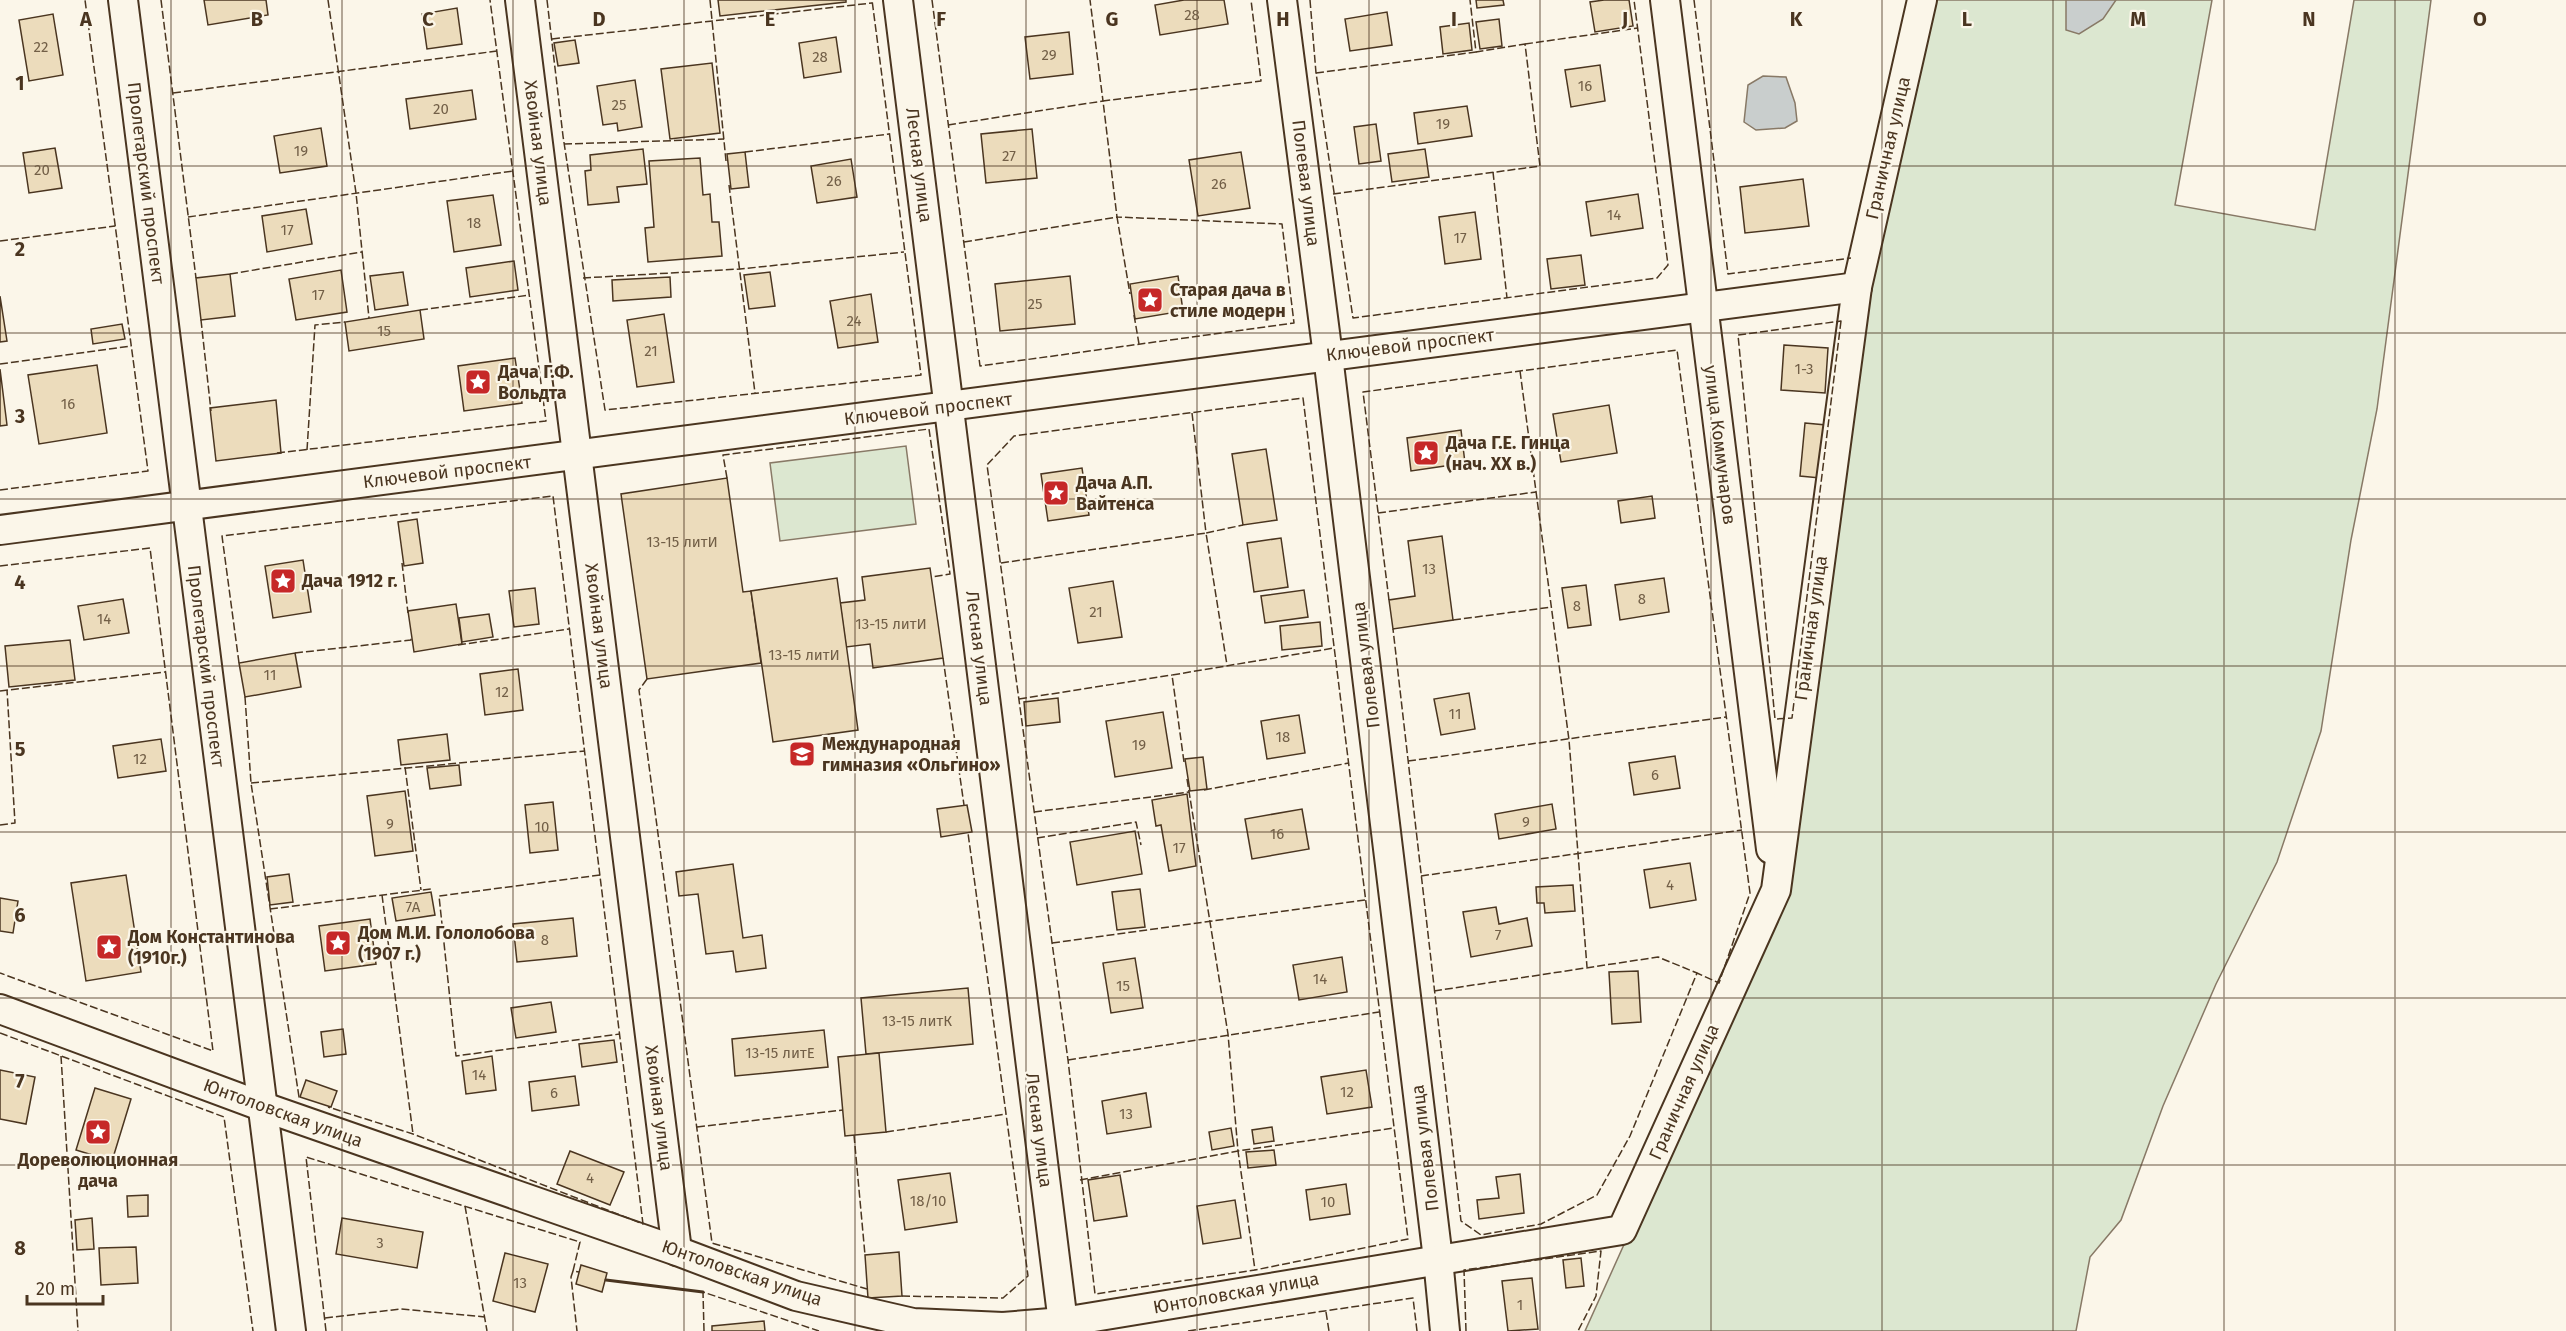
<svg xmlns="http://www.w3.org/2000/svg" width="2566" height="1331" font-family="'Fira Sans',sans-serif">
<rect width="100%" height="100%" fill="#fbf6e9"/>
<g fill="#dce7d0" stroke="#887966" stroke-width="1.5">
<polygon points="1933,0 2212,0 2175,205 2315,230 2354,0 2431,0 2377,409 2351,540 2321,731 2277,862 2216,984 2163,1106 2121,1220 2090,1257 2076,1331 1585,1331 1784,890 1870,288"/>
<polygon points="906,446 916,524 780,541 770,463"/>
</g>
<g fill="#c9cecd" stroke="#887966" stroke-width="1.5">
<polygon points="2066,0 2116,0 2103,19 2079,34 2066,30"/>
<polygon points="1763,76 1786,77 1795,103 1797,121 1785,128 1756,130 1744,122 1748,85"/>
</g>
<g fill="#ecdcbc" stroke="#4a3520" stroke-width="1.5">
<polygon points="204,0 266,0 268,15 208,25"/>
<polygon points="718,0 846,0 846,2 720,16"/>
<polygon points="1184,0 1224,0 1228,24 1160,35 1155,5"/>
<polygon points="1476,0 1503,0 1504,5 1477,8"/>
<polygon points="1604,0 1629,0 1633,26 1595,32 1590,2"/>
<polygon points="457,8 462,44 427,49 422,14"/>
<polygon points="1387,12 1392,45 1350,51 1345,19"/>
<polygon points="53,14 63,75 29,81 19,20"/>
<polygon points="1499,19 1502,46 1480,49 1476,22"/>
<polygon points="1469,23 1472,50 1443,54 1440,27"/>
<polygon points="1069,32 1073,74 1030,79 1025,37"/>
<polygon points="836,37 841,72 804,78 799,43"/>
<polygon points="575,40 579,63 558,66 554,43"/>
<polygon points="712,63 720,133 670,139 661,69"/>
<polygon points="1600,65 1605,101 1571,107 1565,70"/>
<polygon points="635,80 642,127 618,131 617,123 603,125 597,86"/>
<polygon points="472,90 476,119 410,129 406,99"/>
<polygon points="1467,106 1472,136 1418,144 1414,113"/>
<polygon points="1376,124 1381,161 1359,164 1354,127"/>
<polygon points="321,128 327,166 280,173 274,136"/>
<polygon points="1032,129 1037,178 986,183 981,134"/>
<polygon points="55,148 62,188 29,193 23,153"/>
<polygon points="643,149 647,184 617,187 619,202 588,205 585,171 591,170 590,155"/>
<polygon points="1425,149 1429,177 1392,182 1388,154"/>
<polygon points="745,152 749,187 731,189 727,154"/>
<polygon points="1241,152 1250,208 1198,216 1189,160"/>
<polygon points="700,158 703,195 710,194 712,222 719,222 722,256 648,262 645,228 654,227 649,161"/>
<polygon points="851,159 857,197 817,203 811,166"/>
<polygon points="1803,179 1809,226 1745,233 1740,187"/>
<polygon points="1638,194 1643,228 1591,236 1586,202"/>
<polygon points="493,195 501,245 454,252 447,201"/>
<polygon points="306,209 312,244 267,252 262,216"/>
<polygon points="1475,212 1481,259 1445,264 1439,217"/>
<polygon points="1581,255 1585,285 1551,289 1547,259"/>
<polygon points="514,261 518,290 470,297 466,268"/>
<polygon points="341,270 347,312 296,320 289,279"/>
<polygon points="403,272 408,305 375,310 370,276"/>
<polygon points="770,272 775,306 749,309 744,275"/>
<polygon points="230,274 235,316 201,320 196,278"/>
<polygon points="1070,276 1075,324 1000,331 995,284"/>
<polygon points="1178,276 1183,311 1135,319 1130,284"/>
<polygon points="670,277 671,297 613,301 612,280"/>
<polygon points="871,294 878,342 838,348 830,301"/>
<polygon points="0,296 7,341 0,342"/>
<polygon points="420,310 424,339 349,351 345,322"/>
<polygon points="664,314 674,382 637,387 627,320"/>
<polygon points="122,324 125,339 93,344 91,329"/>
<polygon points="1784,345 1828,348 1825,393 1781,390"/>
<polygon points="515,358 522,403 464,411 458,366"/>
<polygon points="97,365 107,433 39,444 28,375"/>
<polygon points="0,369 7,425 0,426"/>
<polygon points="276,400 281,453 216,461 210,408"/>
<polygon points="1609,405 1617,453 1561,462 1553,414"/>
<polygon points="1805,423 1826,425 1820,478 1800,476"/>
<polygon points="1461,430 1465,463 1411,471 1407,438"/>
<polygon points="1266,449 1277,520 1243,525 1232,454"/>
<polygon points="1082,468 1089,515 1048,521 1041,474"/>
<polygon points="727,478 743,592 751,591 761,663 647,679 621,494"/>
<polygon points="1652,496 1655,518 1621,523 1618,501"/>
<polygon points="417,519 423,563 404,566 398,522"/>
<polygon points="1442,536 1453,620 1393,629 1389,600 1415,596 1408,541"/>
<polygon points="1281,538 1288,587 1254,592 1247,543"/>
<polygon points="303,560 311,612 273,618 265,566"/>
<polygon points="930,568 943,658 873,668 870,644 846,647 840,603 865,600 862,577"/>
<polygon points="837,578 858,730 773,742 751,591"/>
<polygon points="1664,578 1669,612 1620,620 1615,585"/>
<polygon points="1113,581 1122,637 1078,643 1069,588"/>
<polygon points="1586,585 1591,625 1568,628 1562,588"/>
<polygon points="535,588 539,624 514,627 509,591"/>
<polygon points="1304,590 1308,617 1265,623 1261,596"/>
<polygon points="123,599 129,633 84,640 78,606"/>
<polygon points="456,604 462,644 414,652 408,611"/>
<polygon points="489,614 493,637 462,642 459,618"/>
<polygon points="1320,622 1322,646 1282,650 1280,626"/>
<polygon points="70,640 75,680 9,687 5,646"/>
<polygon points="295,653 301,687 245,697 239,663"/>
<polygon points="518,669 523,710 485,715 480,674"/>
<polygon points="1469,693 1475,729 1441,735 1434,699"/>
<polygon points="1058,698 1060,722 1026,726 1024,702"/>
<polygon points="1163,712 1172,768 1115,777 1106,721"/>
<polygon points="1299,715 1305,753 1267,759 1261,721"/>
<polygon points="447,734 450,760 401,765 398,740"/>
<polygon points="161,739 166,771 118,778 113,746"/>
<polygon points="1675,756 1680,788 1634,795 1629,763"/>
<polygon points="1203,757 1207,789 1190,791 1185,759"/>
<polygon points="459,765 461,785 430,789 427,768"/>
<polygon points="405,791 413,851 375,856 367,796"/>
<polygon points="1187,794 1196,866 1169,871 1161,825 1156,826 1152,800"/>
<polygon points="553,802 558,850 530,853 525,805"/>
<polygon points="1552,804 1556,829 1499,839 1495,814"/>
<polygon points="967,805 972,832 941,837 937,809"/>
<polygon points="1302,809 1309,849 1252,859 1245,819"/>
<polygon points="1135,831 1142,874 1077,885 1070,842"/>
<polygon points="1690,863 1696,900 1650,908 1644,870"/>
<polygon points="733,864 743,938 762,935 766,968 736,972 733,951 706,954 698,894 679,896 676,872"/>
<polygon points="289,874 293,902 270,905 267,877"/>
<polygon points="126,875 141,972 86,981 71,883"/>
<polygon points="1573,885 1575,911 1545,913 1544,903 1537,903 1536,887"/>
<polygon points="1140,889 1145,927 1117,930 1112,892"/>
<polygon points="431,892 435,915 396,921 392,898"/>
<polygon points="0,898 18,901 13,933 0,931"/>
<polygon points="1496,907 1499,924 1527,918 1532,946 1471,957 1463,912"/>
<polygon points="573,918 577,956 517,962 513,924"/>
<polygon points="370,919 376,964 325,971 319,926"/>
<polygon points="1342,957 1347,992 1299,1000 1293,965"/>
<polygon points="1135,958 1143,1008 1111,1013 1103,963"/>
<polygon points="1638,971 1641,1022 1612,1024 1609,972"/>
<polygon points="968,988 973,1044 866,1054 861,998"/>
<polygon points="551,1002 556,1032 516,1038 511,1008"/>
<polygon points="343,1029 346,1054 324,1057 321,1032"/>
<polygon points="824,1030 828,1067 735,1076 732,1039"/>
<polygon points="614,1040 617,1062 582,1067 579,1044"/>
<polygon points="879,1053 886,1132 845,1136 838,1057"/>
<polygon points="492,1056 496,1090 466,1094 462,1061"/>
<polygon points="0,1070 35,1077 26,1124 0,1119"/>
<polygon points="1366,1070 1372,1107 1327,1114 1321,1077"/>
<polygon points="575,1076 579,1105 532,1111 529,1082"/>
<polygon points="306,1080 337,1091 331,1107 300,1097"/>
<polygon points="95,1088 131,1099 112,1161 76,1150"/>
<polygon points="1146,1093 1151,1127 1107,1134 1102,1101"/>
<polygon points="1272,1127 1274,1141 1254,1144 1252,1130"/>
<polygon points="1231,1128 1234,1146 1212,1150 1209,1132"/>
<polygon points="1274,1150 1276,1165 1248,1168 1246,1152"/>
<polygon points="570,1151 624,1172 610,1205 557,1184"/>
<polygon points="950,1173 957,1222 905,1230 898,1180"/>
<polygon points="1520,1174 1524,1213 1479,1219 1477,1200 1499,1198 1496,1177"/>
<polygon points="1120,1175 1127,1216 1094,1221 1088,1180"/>
<polygon points="1346,1184 1350,1214 1310,1220 1306,1190"/>
<polygon points="148,1195 148,1216 128,1217 127,1196"/>
<polygon points="1235,1200 1241,1238 1203,1244 1197,1206"/>
<polygon points="92,1218 94,1249 77,1250 75,1220"/>
<polygon points="342,1218 423,1232 417,1268 336,1254"/>
<polygon points="136,1247 138,1283 101,1285 99,1248"/>
<polygon points="899,1252 902,1296 868,1298 865,1255"/>
<polygon points="505,1253 548,1264 535,1312 493,1301"/>
<polygon points="1581,1258 1584,1286 1566,1288 1563,1260"/>
<polygon points="581,1265 607,1273 602,1292 576,1284"/>
<polygon points="1532,1278 1538,1329 1508,1331 1502,1281"/>
<polygon points="764,1321 765,1331 712,1331 712,1326"/>
</g>
<g fill="none" stroke-linecap="round" stroke-linejoin="round">
<defs>
<g id="minor">
<polyline points="123,0 291,1331"/>
<polyline points="520,0 677,1251"/>
<polyline points="898,0 1064,1331"/>
<polyline points="1282,0 1328,356 1438,1259 1445,1331"/>
<polyline points="1665,0 1771,849"/>
<polyline points="0,530 1857,287"/>
<polyline points="0,1009 261,1106 677,1251 796,1296 913,1323 1003,1327 1063,1322 1622,1230 1776,890 1857,287 1922,0"/>
</g>
</defs>
<use href="#minor" stroke="#4a3520" stroke-width="32"/>
<use href="#minor" stroke="#fbf6e9" stroke-width="28"/>
<g stroke="#4a3520" stroke-width="1.5" stroke-dasharray="8 3" stroke-linecap="butt">
<polyline points="161,0 196,278"/>
<polyline points="328,0 356,193 369,318"/>
<polyline points="547,0 563,136 605,410 921,375 872,0"/>
<polyline points="710,0 726,161"/>
<polyline points="932,0 980,366 1294,323 1282,224 1117,217 1103,101 1261,81 1251,0"/>
<polyline points="1310,0 1316,73 1353,318 1657,278 1668,265 1634,0"/>
<polyline points="1694,0 1728,274 1851,258"/>
<polyline points="552,39 872,3"/>
<polyline points="1525,44 1638,28"/>
<polyline points="1316,73 1476,52 1470,0"/>
<polyline points="173,93 497,51"/>
<polyline points="948,125 1103,101 1090,0"/>
<polyline points="564,144 724,139"/>
<polyline points="745,152 889,134"/>
<polyline points="1493,172 1507,298"/>
<polyline points="729,185 755,393"/>
<polyline points="1333,194 1540,166 1525,44 1476,52"/>
<polyline points="188,217 513,171"/>
<polyline points="0,241 115,226"/>
<polyline points="964,242 1117,217 1130,294"/>
<polyline points="230,274 362,252"/>
<polyline points="583,278 740,269 904,252"/>
<polyline points="420,310 530,295"/>
<polyline points="1134,315 1139,344"/>
<polyline points="201,320 211,411"/>
<polygon points="1841,321 1792,718 1775,719 1738,335"/>
<polyline points="0,364 131,346"/>
<polyline points="1520,371 1569,740 1587,967"/>
<polygon points="1303,398 1408,1239 1255,1270 1095,1294 1068,1060 987,465 1014,436"/>
<polyline points="1192,413 1206,533 1243,525"/>
<polyline points="307,450 315,325 345,322"/>
<polyline points="277,453 546,421 490,0"/>
<polyline points="727,478 723,455 929,429 950,574 932,577"/>
<polyline points="0,490 148,471 85,0"/>
<polyline points="1378,513 1536,492"/>
<polyline points="402,563 408,613"/>
<polyline points="1001,563 1206,533 1227,665"/>
<polyline points="0,566 150,548 213,1051 0,973"/>
<polyline points="1389,600 1363,392 1677,350 1750,893 1719,983 1697,973 1630,1136 1597,1195 1541,1224 1481,1235 1461,1221 1393,629"/>
<polyline points="1453,620 1552,607"/>
<polyline points="458,645 569,629"/>
<polyline points="295,653 411,640 411,637"/>
<polyline points="943,658 964,805"/>
<polyline points="239,663 222,536 553,496 643,1224 413,1134 328,1107"/>
<polyline points="647,679 639,690 712,1243 867,1289"/>
<polyline points="0,691 165,672"/>
<polyline points="245,697 251,783 299,1097 302,1098"/>
<polyline points="1019,699 1172,675"/>
<polyline points="1408,761 1726,717"/>
<polyline points="1184,762 1172,675 1334,648"/>
<polyline points="405,767 421,890"/>
<polyline points="1187,779 1228,1034 1238,1151 1255,1270"/>
<polyline points="251,783 585,751"/>
<polyline points="1204,790 1349,763"/>
<polyline points="1034,812 1189,792"/>
<polyline points="0,825 15,823 7,690"/>
<polyline points="1037,838 1136,822 1141,845"/>
<polyline points="600,875 439,896 456,1056 620,1034"/>
<polyline points="1421,876 1742,830"/>
<polyline points="382,895 413,1134"/>
<polyline points="270,909 431,889"/>
<polyline points="1052,943 1365,900"/>
<polyline points="1434,991 1658,957 1697,973"/>
<polyline points="0,1033 224,1117 253,1331"/>
<polyline points="61,1056 78,1331"/>
<polyline points="1068,1060 1379,1012"/>
<polyline points="697,1127 843,1110"/>
<polyline points="886,1132 1006,1114"/>
<polyline points="854,1135 865,1255"/>
<polyline points="1080,1180 1238,1151 1394,1128"/>
<polyline points="465,1206 487,1331"/>
<polyline points="573,1271 571,1277 577,1331"/>
<polyline points="902,1296 1003,1298 1028,1276 968,833"/>
<polyline points="1326,1312 1329,1331"/>
<polyline points="325,1318 401,1309 485,1317"/>
<polyline points="326,1331 306,1157 580,1242 573,1271 579,1272"/>
<polyline points="704,1331 703,1292 819,1331"/>
<polyline points="1188,1331 1413,1298 1417,1331"/>
<polyline points="1466,1331 1464,1270 1601,1251 1596,1296 1578,1331"/>
</g>
<polyline stroke="#4a3520" stroke-width="3" points="606,1280 703,1292"/>
</g>
<path fill="none" stroke="#4a3520" stroke-width="1.5" stroke-opacity="0.55" d="M171,0v1331M342,0v1331M513,0v1331M684,0v1331M855,0v1331M1026,0v1331M1197,0v1331M1369,0v1331M1540,0v1331M1711,0v1331M1882,0v1331M2053,0v1331M2224,0v1331M2395,0v1331M0,166h2566M0,333h2566M0,499h2566M0,666h2566M0,832h2566M0,998h2566M0,1165h2566"/>
<defs>
<symbol id="sight-square" viewBox="-11 -11 22 22"><rect x="-9" y="-9" width="18" height="18" rx="4" fill="#c62828" stroke="#fbf6e9"/><path d="M0-6L1.8-2.2L6-1.7L2.9 1.2L3.7 5.4L0 3.3L-3.7 5.4L-2.9 1.2L-6-1.7L-1.8-2.2Z" fill="#fff"/></symbol>
<symbol id="school-square" viewBox="-11 -11 22 22"><rect x="-9" y="-9" width="18" height="18" rx="4" fill="#c62828" stroke="#fbf6e9"/><path d="M0-5L7-2L0 1L-7-2ZM-4 1L0 2.5L4 1V4Q0 6-4 4Z" fill="#fff"/></symbol>
</defs>
<g fill-rule="evenodd">
<use href="#sight-square" x="1135" y="285" width="30" height="30"/>
<use href="#sight-square" x="463" y="367" width="30" height="30"/>
<use href="#sight-square" x="1411" y="438" width="30" height="30"/>
<use href="#sight-square" x="1041" y="478" width="30" height="30"/>
<use href="#sight-square" x="268" y="566" width="30" height="30"/>
<use href="#school-square" x="787" y="739" width="30" height="30"/>
<use href="#sight-square" x="323" y="928" width="30" height="30"/>
<use href="#sight-square" x="94" y="932" width="30" height="30"/>
<use href="#sight-square" x="83" y="1117" width="30" height="30"/>
</g>
<g text-anchor="middle" stroke-width="4.5" stroke-linejoin="round" paint-order="stroke">
<g font-size="15" fill="#725f47">
<text x="1192" y="20">28</text>
<text x="41" y="52">22</text>
<text x="1049" y="60">29</text>
<text x="820" y="62">28</text>
<text x="1585" y="91">16</text>
<text x="619" y="110">25</text>
<text x="441" y="114">20</text>
<text x="1443" y="129">19</text>
<text x="301" y="156">19</text>
<text x="1009" y="161">27</text>
<text x="42" y="175">20</text>
<text x="834" y="186">26</text>
<text x="1219" y="189">26</text>
<text x="1614" y="220">14</text>
<text x="474" y="228">18</text>
<text x="287" y="235">17</text>
<text x="1460" y="243">17</text>
<text x="318" y="300">17</text>
<text x="1035" y="309">25</text>
<text x="854" y="326">24</text>
<text x="384" y="336">15</text>
<text x="651" y="356">21</text>
<text x="1804" y="374">1-3</text>
<text x="68" y="409">16</text>
<text x="682" y="547">13-15 литИ</text>
<text x="1429" y="574">13</text>
<text x="1642" y="604">8</text>
<text x="1577" y="611">8</text>
<text x="1096" y="617">21</text>
<text x="104" y="624">14</text>
<text x="891" y="629">13-15 литИ</text>
<text x="804" y="660">13-15 литИ</text>
<text x="270" y="680">11</text>
<text x="502" y="697">12</text>
<text x="1455" y="719">11</text>
<text x="1283" y="742">18</text>
<text x="1139" y="750">19</text>
<text x="140" y="764">12</text>
<text x="1655" y="780">6</text>
<text x="1526" y="827">9</text>
<text x="390" y="829">9</text>
<text x="542" y="832">10</text>
<text x="1277" y="839">16</text>
<text x="1179" y="853">17</text>
<text x="1670" y="890">4</text>
<text x="413" y="912">7А</text>
<text x="1498" y="940">7</text>
<text x="545" y="945">8</text>
<text x="1320" y="984">14</text>
<text x="1123" y="991">15</text>
<text x="917" y="1026">13-15 литК</text>
<text x="780" y="1058">13-15 литЕ</text>
<text x="479" y="1080">14</text>
<text x="1347" y="1097">12</text>
<text x="554" y="1098">6</text>
<text x="1126" y="1119">13</text>
<text x="590" y="1183">4</text>
<text x="928" y="1206">18/10</text>
<text x="1328" y="1207">10</text>
<text x="380" y="1248">3</text>
<text x="520" y="1288">13</text>
<text x="1520" y="1310">1</text>
</g>
<g font-size="18" fill="#4a3520" stroke="#fbf6e9">
<text transform="translate(538 143) rotate(83)" y="6">Хвойная улица</text>
<text transform="translate(1888 148) rotate(-77)" y="6">Граничная улица</text>
<text transform="translate(919 165) rotate(83)" y="6">Лесная улица</text>
<text transform="translate(146 183) rotate(83)" y="6">Пролетарский проспект</text>
<text transform="translate(1306 183) rotate(83)" y="6">Полевая улица</text>
<text transform="translate(1410 345) rotate(-7)" y="6">Ключевой проспект</text>
<text transform="translate(928 409) rotate(-7)" y="6">Ключевой проспект</text>
<text transform="translate(1720 445) rotate(83)" y="6">улица Коммунаров</text>
<text transform="translate(447 472) rotate(-7)" y="6">Ключевой проспект</text>
<text transform="translate(599 626) rotate(83)" y="6">Хвойная улица</text>
<text transform="translate(1811 628) rotate(-82)" y="6">Граничная улица</text>
<text transform="translate(979 648) rotate(83)" y="6">Лесная улица</text>
<text transform="translate(1366 665) rotate(-97)" y="6">Полевая улица</text>
<text transform="translate(206 666) rotate(83)" y="6">Пролетарский проспект</text>
<text transform="translate(1684 1092) rotate(-66)" y="6">Граничная улица</text>
<text transform="translate(659 1108) rotate(83)" y="6">Хвойная улица</text>
<text transform="translate(283 1113) rotate(20)" y="6">Юнтоловская улица</text>
<text transform="translate(1039 1130) rotate(83)" y="6">Лесная улица</text>
<text transform="translate(1425 1148) rotate(-97)" y="6">Полевая улица</text>
<text transform="translate(742 1273) rotate(19)" y="6">Юнтоловская улица</text>
<text transform="translate(1236 1293) rotate(-10)" y="6">Юнтоловская улица</text>
</g>
<g font-size="18" font-weight="bold" fill="#4a3520" stroke="#fbf6e9" text-anchor="start">
<text x="1170" y="296">Старая дача в<tspan x="1170" dy="21">стиле модерн</tspan></text>
<text x="498" y="378">Дача Г.Ф.<tspan x="498" dy="21">Вольдта</tspan></text>
<text x="1446" y="449">Дача Г.Е. Гинца<tspan x="1446" dy="21">(нач. XX в.)</tspan></text>
<text x="1076" y="489">Дача А.П.<tspan x="1076" dy="21">Вайтенса</tspan></text>
<text x="302" y="587">Дача 1912 г.</text>
<text x="822" y="750">Международная<tspan x="822" dy="21">гимназия «Ольгино»</tspan></text>
<text x="358" y="939">Дом М.И. Гололобова<tspan x="358" dy="21">(1907 г.)</tspan></text>
<text x="128" y="943">Дом Константинова<tspan x="128" dy="21">(1910г.)</tspan></text>
<text x="98" y="1166" text-anchor="middle">Дореволюционная<tspan x="98" dy="21">дача</tspan></text>
</g>
</g>
<g font-size="20" text-anchor="middle" font-weight="bold" fill="#4a3520" stroke="#fbf6e9" stroke-width="4.5" stroke-linejoin="round" paint-order="stroke">
<text x="86" y="26">A</text>
<text x="257" y="26">B</text>
<text x="428" y="26">C</text>
<text x="599" y="26">D</text>
<text x="770" y="26">E</text>
<text x="941" y="26">F</text>
<text x="1112" y="26">G</text>
<text x="1283" y="26">H</text>
<text x="1454" y="26">I</text>
<text x="1625" y="26">J</text>
<text x="1796" y="26">K</text>
<text x="1967" y="26">L</text>
<text x="2138" y="26">M</text>
<text x="2309" y="26">N</text>
<text x="2480" y="26">O</text>
<text x="20" y="90">1</text>
<text x="20" y="256">2</text>
<text x="20" y="423">3</text>
<text x="20" y="589">4</text>
<text x="20" y="756">5</text>
<text x="20" y="922">6</text>
<text x="20" y="1088">7</text>
<text x="20" y="1255">8</text>
</g>
<path d="M27 1295v9h76v-9" fill="none" stroke="#4a3520" stroke-width="3"/>
<text x="36" y="1295" font-size="18" fill="#4a3520" stroke="#fbf6e9" stroke-width="4.5" paint-order="stroke">20 m</text>
</svg>
